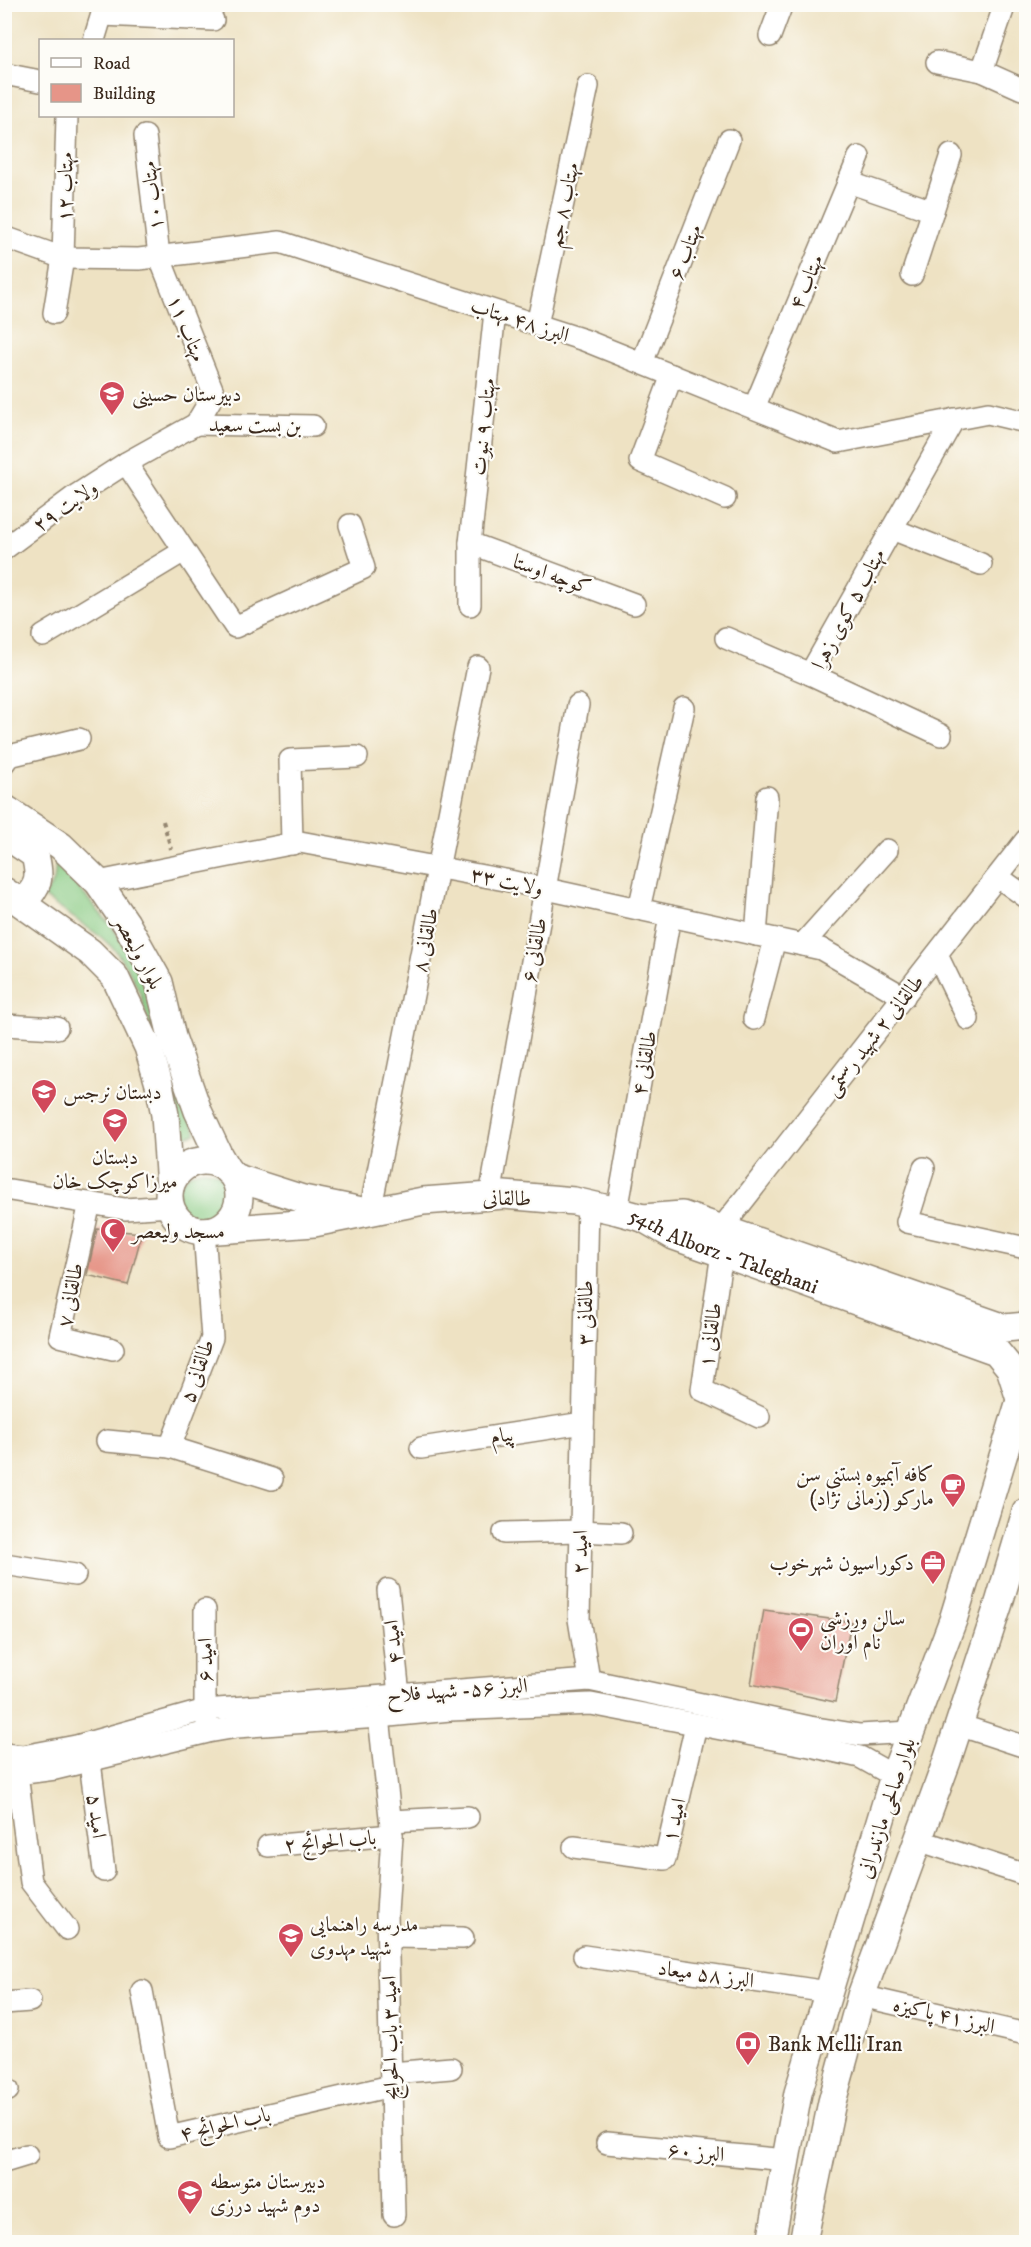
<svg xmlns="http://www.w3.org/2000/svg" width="1031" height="2247" font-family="'IM FELL DW Pica',Amiri,serif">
<rect width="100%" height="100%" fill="#fdfcf7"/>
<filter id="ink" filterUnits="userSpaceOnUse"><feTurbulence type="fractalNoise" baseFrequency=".0167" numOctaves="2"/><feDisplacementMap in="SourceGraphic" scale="12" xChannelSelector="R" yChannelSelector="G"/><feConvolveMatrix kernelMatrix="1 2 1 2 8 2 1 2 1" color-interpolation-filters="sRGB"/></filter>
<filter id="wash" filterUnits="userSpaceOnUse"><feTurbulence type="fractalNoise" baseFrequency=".008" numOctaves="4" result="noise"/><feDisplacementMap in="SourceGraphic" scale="24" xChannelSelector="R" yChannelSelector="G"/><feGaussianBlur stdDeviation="1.35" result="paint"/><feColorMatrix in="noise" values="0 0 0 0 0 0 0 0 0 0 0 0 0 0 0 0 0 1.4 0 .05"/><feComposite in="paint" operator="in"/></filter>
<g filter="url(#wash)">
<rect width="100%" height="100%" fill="#eee2c3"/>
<g fill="#89cb84" stroke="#627a51" stroke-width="1.5">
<polygon points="56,862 113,928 147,983 196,1134 175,1139 172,1101 140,993 129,971 116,951 101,937 44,897 54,881"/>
<circle cx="204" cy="1196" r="26"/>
</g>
<g id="blocks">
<g fill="#e69588">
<polygon points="97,1229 142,1233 128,1285 87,1275"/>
<polygon points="764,1610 851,1622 835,1702 751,1684"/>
</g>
</g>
</g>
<g filter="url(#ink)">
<use href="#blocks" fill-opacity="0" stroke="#948670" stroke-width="1.5"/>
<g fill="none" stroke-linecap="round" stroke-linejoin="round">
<defs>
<g id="minor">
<polyline points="102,15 213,20"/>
<polyline points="770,36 782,4"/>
<polyline points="94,40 105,4"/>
<polyline points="937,62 982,71 1022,89"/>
<polyline points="982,71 1005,4"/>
<polyline points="4,74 40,81"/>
<polyline points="848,182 933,211"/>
<polyline points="4,237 63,258 139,259 280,242 584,340 838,442 988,413 1026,422"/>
<polyline points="912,275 951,155"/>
<polyline points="54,313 63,258 67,116"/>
<polyline points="537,325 588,86"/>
<polyline points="642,363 729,140"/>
<polyline points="672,375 640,461 725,498"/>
<polyline points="754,408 859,157"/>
<polyline points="196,424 313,426"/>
<polyline points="126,463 235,627 364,568 350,525"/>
<polyline points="892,529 981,564"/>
<polyline points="470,543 634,604"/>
<polyline points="4,549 78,494 126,463 196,424 214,394 159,256 145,136"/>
<polyline points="470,605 470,543 495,312"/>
<polyline points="43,636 184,551"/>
<polyline points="726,638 810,674"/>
<polyline points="941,735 810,674 954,419"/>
<polyline points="4,763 9,756 79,739"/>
<polyline points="292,844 290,760 357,757"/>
<polyline points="998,877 1026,897"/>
<polyline points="98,882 300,842 505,880 821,949 904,997"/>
<polyline points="639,909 684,708"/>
<polyline points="756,935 767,797"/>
<polyline points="802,945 887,850"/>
<polyline points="937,955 968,1019"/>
<polyline points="754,1019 775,939"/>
<polyline points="4,1025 57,1028"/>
<polyline points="924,1168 907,1222 1026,1248"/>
<polyline points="4,1189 125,1209 171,1206"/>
<polyline points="490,1196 578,705"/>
<polyline points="90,1203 60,1336 113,1349"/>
<polyline points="588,1204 579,1619 589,1680"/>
<polyline points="617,1211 670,916"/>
<polyline points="370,1212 478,667"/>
<polyline points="721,1229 1026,840"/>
<polyline points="722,1253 702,1390 759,1417"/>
<polyline points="107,1441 170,1447 212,1338 204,1231"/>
<polyline points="170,1447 272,1479"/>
<polyline points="421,1448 583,1423"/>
<polyline points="504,1533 580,1531 621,1533"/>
<polyline points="4,1564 75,1575"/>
<polyline points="388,1590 399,1695"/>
<polyline points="205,1610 205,1710 207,1723"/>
<polyline points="379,1717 392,1835 387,1913 394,2215"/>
<polyline points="959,1725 1026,1747"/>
<polyline points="4,1754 23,1756 76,1746 205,1710 589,1680 810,1727 860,1735 910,1732"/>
<polyline points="90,1762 104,1871"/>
<polyline points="4,1774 17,1774 55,1769 208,1732 237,1727 379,1717 450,1710 591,1704 815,1747 860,1757 894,1776"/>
<polyline points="17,1774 31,1882 67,1929"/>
<polyline points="391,1821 468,1817"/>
<polyline points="918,1840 1026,1875"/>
<polyline points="268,1846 392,1835"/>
<polyline points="574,1847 665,1859 696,1725"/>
<polyline points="388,1937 463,1938"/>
<polyline points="584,1956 828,1992"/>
<polyline points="142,1991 169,2137 391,2086"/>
<polyline points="861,1996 1026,2034"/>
<polyline points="4,2003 30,2001"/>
<polyline points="391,2073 451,2068"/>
<polyline points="4,2091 8,2090"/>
<polyline points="607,2143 786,2160"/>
<polyline points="4,2162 27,2155"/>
</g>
<g id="major">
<polyline points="4,808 61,846 98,882 126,923 159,982 172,1037 198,1111 219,1156 228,1171"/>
<path d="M4,834l31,21c6,24 4,31 -13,48"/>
<polyline points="4,891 90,952 115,977 148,1047 159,1084 165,1115 170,1187"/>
<circle cx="204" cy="1196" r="35"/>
<polyline points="234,1177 303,1199 357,1210"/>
<polyline points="643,1218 682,1215 1005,1328 1026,1326"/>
<path id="s1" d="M204,1231l110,-8 109,-22 81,-6 70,6 43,10 26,7 31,18 322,115 14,17 10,31"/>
<polyline points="771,2242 798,2093 894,1776 953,1620 1026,1381"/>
<polyline points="803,2242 832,2102 861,1996 947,1761 999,1603 1026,1512"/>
</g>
</defs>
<use href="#minor" stroke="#948670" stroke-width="24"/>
<use href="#major" stroke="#948670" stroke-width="30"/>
<polyline stroke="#948670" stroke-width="4" stroke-dasharray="4.5 4.5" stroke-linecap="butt" points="163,821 171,849"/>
<use href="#minor" stroke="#fff" stroke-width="21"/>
<use href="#major" stroke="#fff" stroke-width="27"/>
</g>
</g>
<defs>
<symbol id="school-pin" viewBox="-11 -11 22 30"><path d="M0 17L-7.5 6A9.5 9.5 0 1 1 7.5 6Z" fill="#d1495b" stroke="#fdfcf7"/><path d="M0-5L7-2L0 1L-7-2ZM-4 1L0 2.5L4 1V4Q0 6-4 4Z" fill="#fff"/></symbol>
<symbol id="mosque-pin" viewBox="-11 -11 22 30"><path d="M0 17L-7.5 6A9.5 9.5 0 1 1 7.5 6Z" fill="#d1495b" stroke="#fdfcf7"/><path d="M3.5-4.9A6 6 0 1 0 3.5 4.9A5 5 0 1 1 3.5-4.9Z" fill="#fff"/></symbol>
<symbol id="cafe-pin" viewBox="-11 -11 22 30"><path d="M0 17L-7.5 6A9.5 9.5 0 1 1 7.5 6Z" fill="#d1495b" stroke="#fdfcf7"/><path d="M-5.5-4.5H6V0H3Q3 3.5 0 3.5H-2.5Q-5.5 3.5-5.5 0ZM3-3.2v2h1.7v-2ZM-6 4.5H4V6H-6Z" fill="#fff"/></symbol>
<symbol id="office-pin" viewBox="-11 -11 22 30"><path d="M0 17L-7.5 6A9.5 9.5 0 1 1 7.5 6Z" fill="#d1495b" stroke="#fdfcf7"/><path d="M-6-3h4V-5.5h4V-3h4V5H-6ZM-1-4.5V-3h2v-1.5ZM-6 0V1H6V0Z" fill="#fff"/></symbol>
<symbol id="stadium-pin" viewBox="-11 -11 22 30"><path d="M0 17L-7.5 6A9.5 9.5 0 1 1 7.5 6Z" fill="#d1495b" stroke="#fdfcf7"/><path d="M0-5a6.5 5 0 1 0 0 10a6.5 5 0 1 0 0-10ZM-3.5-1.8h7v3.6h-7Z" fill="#fff"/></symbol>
<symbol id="bank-pin" viewBox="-11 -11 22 30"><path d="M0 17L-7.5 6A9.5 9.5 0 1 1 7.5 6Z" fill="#d1495b" stroke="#fdfcf7"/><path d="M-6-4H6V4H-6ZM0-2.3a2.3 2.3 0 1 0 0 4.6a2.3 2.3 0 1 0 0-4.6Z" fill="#fff"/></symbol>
</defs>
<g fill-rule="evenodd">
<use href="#school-pin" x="97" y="379" width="30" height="40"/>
<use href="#school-pin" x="29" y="1077" width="30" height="40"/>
<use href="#school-pin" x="100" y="1106" width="30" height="40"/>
<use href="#mosque-pin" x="98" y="1216" width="30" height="40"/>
<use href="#cafe-pin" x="938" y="1471" width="30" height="40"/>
<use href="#office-pin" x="918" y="1548" width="30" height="40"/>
<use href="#stadium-pin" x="786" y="1615" width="30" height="40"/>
<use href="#school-pin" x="276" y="1921" width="30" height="40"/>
<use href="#bank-pin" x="733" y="2029" width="30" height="40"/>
<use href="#school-pin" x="175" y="2178" width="30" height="40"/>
</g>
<g text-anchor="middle" stroke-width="4.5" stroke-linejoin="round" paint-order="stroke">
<g font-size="21" fill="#3b2a1e" stroke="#fdfcf7">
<text transform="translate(65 187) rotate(-89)" y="7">مهتاب ۱۲</text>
<text transform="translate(152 196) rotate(-97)" y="7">مهتاب ۱۰</text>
<text transform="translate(563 205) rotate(-78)" y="7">مهتاب ۸ جم</text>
<text transform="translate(685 252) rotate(-69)" y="7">مهتاب ۶</text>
<text transform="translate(806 282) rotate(-67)" y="7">مهتاب ۴</text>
<text transform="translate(520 320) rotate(18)" y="7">البرز ۴۸ مهتاب</text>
<text transform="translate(187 328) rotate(68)" y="7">مهتاب ۱۱</text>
<text transform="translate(255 425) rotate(1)" y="7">بن بست سعید</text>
<text transform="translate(483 427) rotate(-84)" y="7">مهتاب ۹ نبوت</text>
<text transform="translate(65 506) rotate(-35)" y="7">ولایت ٢٩</text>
<text transform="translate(552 574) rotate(20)" y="7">کوچه اوستا</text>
<text transform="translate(848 609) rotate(-62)" y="7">مهتاب ۵ کوی زهرا</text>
<text transform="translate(507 881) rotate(12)" y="7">ولایت ٣۳</text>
<text transform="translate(425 940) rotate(-79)" y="7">طالقانی ۸</text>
<text transform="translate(534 950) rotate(-80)" y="7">طالقانی ۶</text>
<text transform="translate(139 952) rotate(62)" y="7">بلوار ولیعصر</text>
<text transform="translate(874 1035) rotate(-52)" y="7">طالقانی ۲ شهید رستمی</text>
<text transform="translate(644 1063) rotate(-80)" y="7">طالقانی ۴</text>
<text transform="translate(507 1198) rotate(1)" y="7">طالقانی</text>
<text dy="7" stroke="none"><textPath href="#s1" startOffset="531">54th Alborz - Taleghani</textPath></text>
<text transform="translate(70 1295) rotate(-79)" y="7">طالقانی ۷</text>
<text transform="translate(585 1313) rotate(-89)" y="7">طالقانی ۳</text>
<text transform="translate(710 1335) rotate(-82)" y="7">طالقانی ۱</text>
<text transform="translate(197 1371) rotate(-71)" y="7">طالقانی ۵</text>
<text transform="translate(502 1435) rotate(-9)" y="7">پیام</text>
<text transform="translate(580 1552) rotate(-89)" y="7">امید ۲</text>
<text transform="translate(393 1642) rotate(-96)" y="7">امید ۴</text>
<text transform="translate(205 1660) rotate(-90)" y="7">امید ۶</text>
<text transform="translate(457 1690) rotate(-4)" y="7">البرز ۵۶- شهید فلاح</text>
<text transform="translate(886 1808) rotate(-72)" y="7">بلوار صالحی مازندرانی</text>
<text transform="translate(97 1816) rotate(83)" y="7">امید ۵</text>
<text transform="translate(674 1820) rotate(-77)" y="7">امید ۱</text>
<text transform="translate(330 1841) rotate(-5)" y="7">باب الحوائج ۲</text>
<text transform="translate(706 1974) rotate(8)" y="7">البرز ۵۸ میعاد</text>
<text transform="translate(944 2015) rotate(13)" y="7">البرز ۴۱ پاکیزه</text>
<text transform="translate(390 2038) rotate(-91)" y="7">امید ۳ باب الحوایج</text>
<text transform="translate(225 2124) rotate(-13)" y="7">باب الحوائج ۴</text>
<text transform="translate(696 2152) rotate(5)" y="7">البرز ۶۰</text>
</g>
<g font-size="21" fill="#3b2a1e" stroke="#fdfcf7" text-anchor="start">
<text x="132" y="401">دبیرستان حسینی</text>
<text x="63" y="1099">دبستان نرجس</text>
<text x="115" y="1164" text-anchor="middle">دبستان<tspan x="115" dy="24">میرزاکوچک خان</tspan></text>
<text x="132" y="1238">مسجد ولیعصر</text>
<text x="934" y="1481" text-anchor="end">کافه آبمیوه بستنی سن<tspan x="934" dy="24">مارکو (زمانی نژاد)</tspan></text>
<text x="914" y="1570" text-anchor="end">دکوراسیون شهرخوب</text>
<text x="820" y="1625">سالن ورزشی<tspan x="820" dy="24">نام آوران</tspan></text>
<text x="310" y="1931">مدرسه راهنمایی<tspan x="310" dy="24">شهید مهدوی</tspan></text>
<text x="768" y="2051">Bank Melli Iran</text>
<text x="210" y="2188">دبیرستان متوسطه<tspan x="210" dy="24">دوم شهید درزی</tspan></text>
</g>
</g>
<rect width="1031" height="2247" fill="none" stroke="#fdfcf7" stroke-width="24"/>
<rect x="39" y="39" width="195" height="78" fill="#fdfcf7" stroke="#afa8a0" stroke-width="1.5"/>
<rect x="51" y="58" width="30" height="9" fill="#ffffff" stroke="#afa8a0" stroke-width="1.5"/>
<text x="93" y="69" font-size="18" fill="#3b2a1e">Road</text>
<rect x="51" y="84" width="30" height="18" fill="#e69588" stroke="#afa8a0" stroke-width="1.5"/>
<text x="93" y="99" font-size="18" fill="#3b2a1e">Building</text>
</svg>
